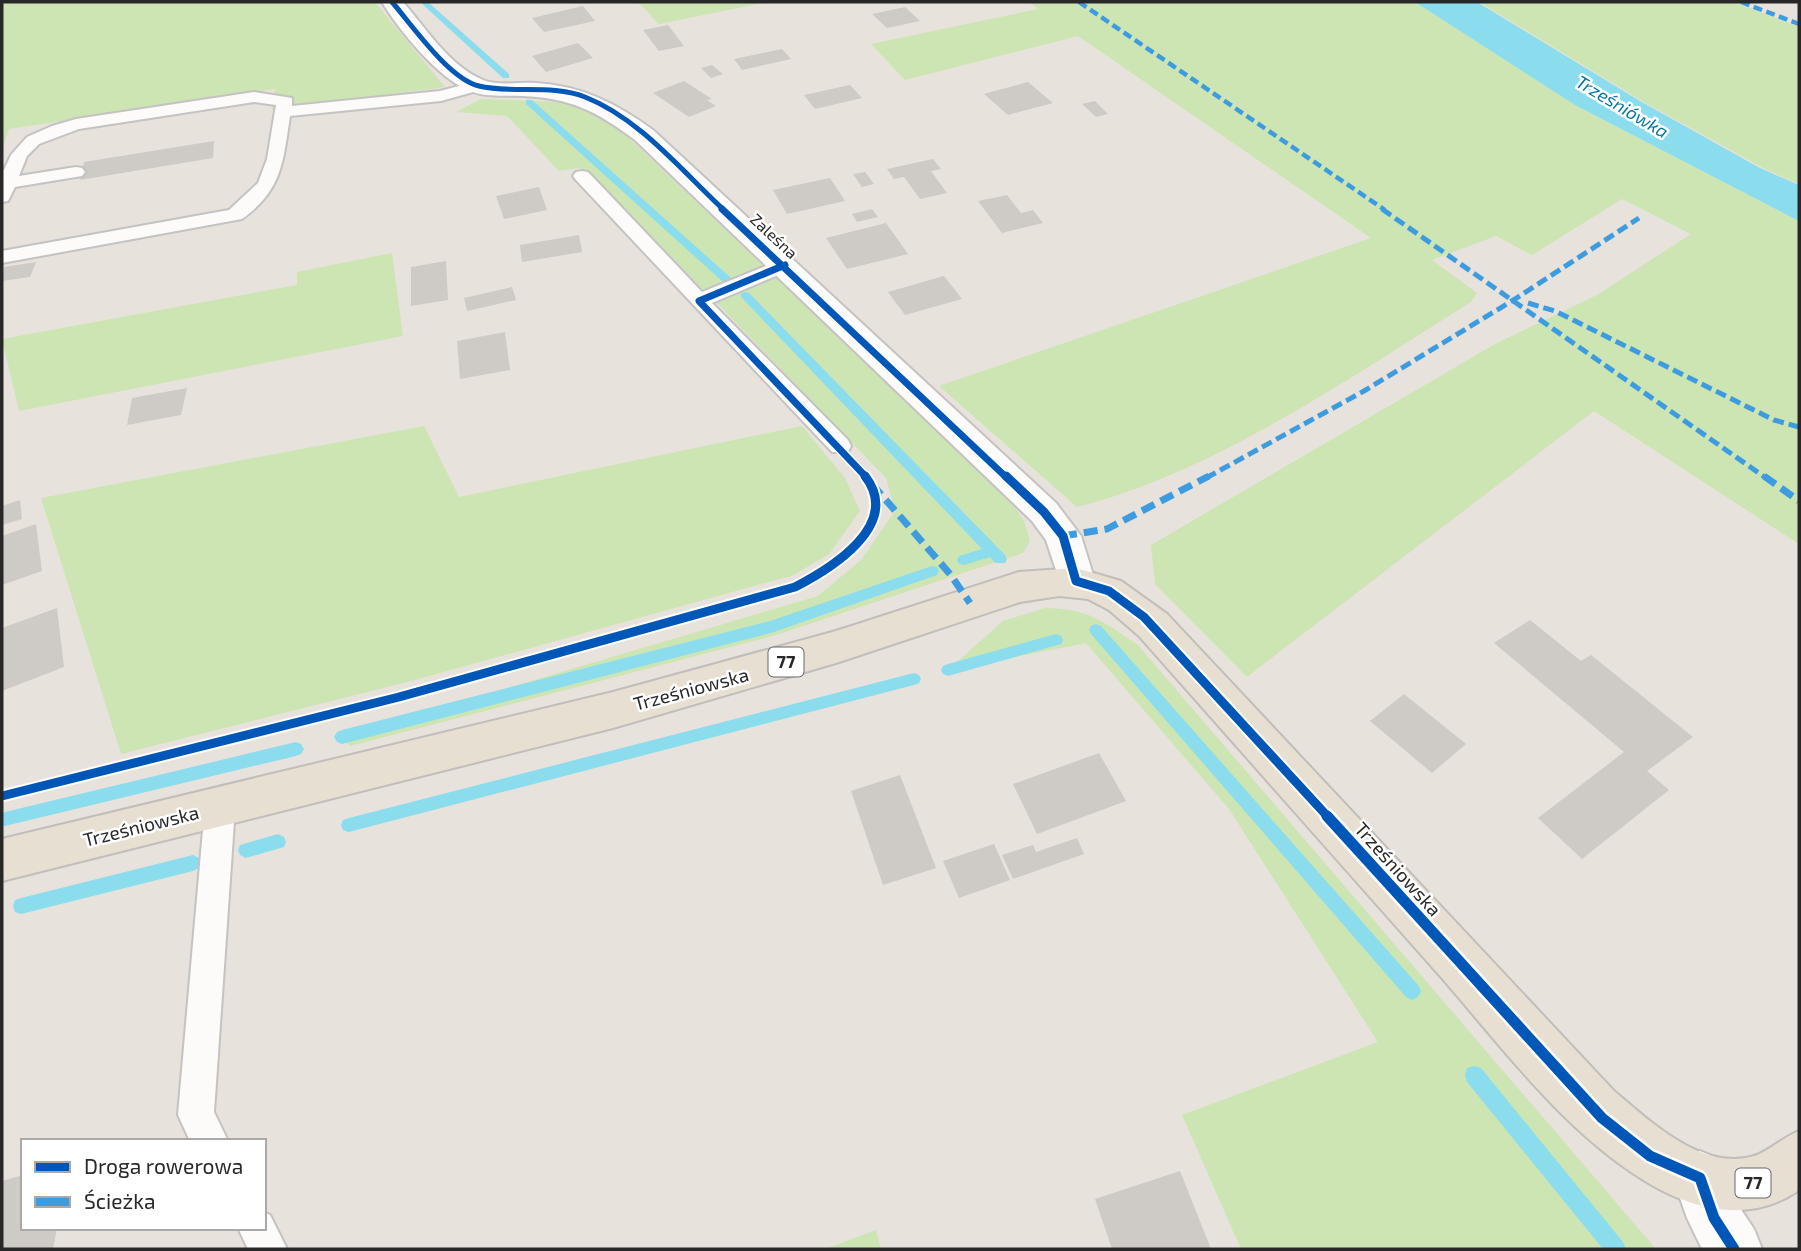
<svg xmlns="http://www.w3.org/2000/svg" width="1801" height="1251" font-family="'Exo 2',sans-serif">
<rect width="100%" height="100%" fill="#e8e2dc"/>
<g fill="#cce5b3">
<polygon points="2,2 375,2 445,87 272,110 275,89 9,129 2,150"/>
<polygon points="638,2 768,2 659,24"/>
<path d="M1030,2h385l160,103 224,116v323l-205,-133 -347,266 -92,-93 -4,-39 344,-201 102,-49 94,-61 -69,-35 -90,56 -36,-19 -64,24 45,33 -6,9c-120,75 -256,170 -394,205l-138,-121 432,-148 -293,-202 -173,44 -34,-36 167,-35z"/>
<polygon points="1479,2 1734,2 1799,27 1799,184 1763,168 1642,101"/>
<polygon points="481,99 563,102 597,114 628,137 1013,504 1024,521 1030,541 1023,553 773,636 350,746 342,737 818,596 861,560 895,511 886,478 720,306 580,168 559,171 507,116 456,112"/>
<polygon points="392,253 403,336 19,411 2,339 297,285 297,272"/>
<polygon points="424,426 459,497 802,426 845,478 860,511 829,554 794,575 411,681 121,754 41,498"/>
<path d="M1045,608c43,0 59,14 93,37l518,604h-415l-59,-134 196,-73 -149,-233 -143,-166 -138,27 55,-49z"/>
<polygon points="876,1230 881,1249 825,1249"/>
</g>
<polygon fill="#8bddee" points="1415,2 1477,2 1640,101 1760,168 1799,185 1799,221 1575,105"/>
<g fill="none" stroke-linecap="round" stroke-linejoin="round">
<g fill="#8bddee" fill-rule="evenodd">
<polygon points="420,2 428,2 509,74 509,78 503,78"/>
<polygon points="526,100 532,100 731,278 731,282 723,282 526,104"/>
<polygon points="745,292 749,293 1005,555 1007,559 1005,563 995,563 990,557 964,565 959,564 957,560 959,556 982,549 741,297 741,293"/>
<polygon points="932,566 937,567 939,571 937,575 771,633 342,744 337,742 334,737 337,732 342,730 770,621"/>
<polygon points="1096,624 1101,626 1418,985 1421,991 1418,997 1412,1000 1406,997 1091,634 1089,630 1091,626"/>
<polygon points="1056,634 1061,636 1063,640 1061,644 948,676 943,674 941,670 943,666 948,664"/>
<polygon points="914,673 919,675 921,679 919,683 914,685 349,832 343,830 341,825 343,820 349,818"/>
<polygon points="296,742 301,744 304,749 301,754 296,756 5,826 2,825 2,813 5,812"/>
<polygon points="278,834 284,837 286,842 284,847 246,858 240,855 238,850 240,845"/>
<polygon points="193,855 199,858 201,863 199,868 193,871 21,914 15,912 13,906 15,900 21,898"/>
<polygon points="1474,1066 1481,1068 1623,1242 1626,1249 1603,1249 1467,1082 1465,1075 1467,1068"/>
</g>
</g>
<g fill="#cecac6">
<polygon points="583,6 595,21 544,32 532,18"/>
<polygon points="905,7 920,21 887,28 872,14"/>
<polygon points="668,25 684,46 659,51 643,30"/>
<polygon points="578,43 593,58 546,72 532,56"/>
<polygon points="782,49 791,59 742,70 734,59"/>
<polygon points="712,65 723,74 711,78 701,68"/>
<polygon points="684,81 712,99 707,100 716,106 689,117 653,93"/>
<polygon points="1028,82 1053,103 1008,115 984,94"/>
<polygon points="850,85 862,98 815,109 804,95"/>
<polygon points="1095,101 1108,114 1096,117 1082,104"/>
<polygon points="214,141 213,158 80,180 84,162"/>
<polygon points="933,159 941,169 931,171 947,193 920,199 904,177 894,179 887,169"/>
<polygon points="865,172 874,184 862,187 853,174"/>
<polygon points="830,178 845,201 787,214 773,190"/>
<polygon points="539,187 547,210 504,219 496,196"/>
<polygon points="1007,195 1021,213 1033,210 1043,223 1002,233 978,201"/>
<polygon points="872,209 878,217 857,222 852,214"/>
<polygon points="886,223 908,254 847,269 826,238"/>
<polygon points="579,235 582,252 522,262 520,245"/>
<polygon points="446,261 448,300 411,306 411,267"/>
<polygon points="36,262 30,277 2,281 4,267"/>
<polygon points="944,276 962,299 905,315 888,292"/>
<polygon points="512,287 516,300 467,311 464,298"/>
<polygon points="505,332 510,370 460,379 457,341"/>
<polygon points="187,388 181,415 127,425 132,398"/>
<polygon points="20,500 22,519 2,525 2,506"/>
<polygon points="36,524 42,571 2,585 2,536"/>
<polygon points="57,608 64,667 2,691 2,628"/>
<polygon points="1530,620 1581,661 1591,655 1693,737 1647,771 1669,790 1582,859 1538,818 1624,752 1494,643"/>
<polygon points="1404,694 1466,744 1432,773 1370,721"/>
<polygon points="1099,753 1126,801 1037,834 1013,784"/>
<polygon points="900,775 936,868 883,885 851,791"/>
<polygon points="1077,838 1084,854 1013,879 1002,855 1033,845 1036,852"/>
<polygon points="994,844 1010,880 959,898 943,861"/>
<polygon points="1180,1171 1211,1249 1112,1249 1095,1199"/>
<polygon points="23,1175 23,1228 57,1228 53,1249 2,1249 2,1181"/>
</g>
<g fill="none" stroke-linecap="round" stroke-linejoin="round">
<defs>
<g id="lane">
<path d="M478,81l8,5 -2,3 -43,12 -151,15c-7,47 -8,74 -48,103l-240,44v-12l227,-41 29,-27 9,-24 9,-54 -22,-3 -175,27 -40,15 -12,12 -8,20 57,-9 6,1 3,4 -3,4 -67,11 -7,14 -6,1v-28l9,-19 16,-18 25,-11 24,-7 178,-27 38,6v8l148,-15z"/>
<polygon points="582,171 588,172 702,292 778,261 792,261 795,265 792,269 712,303 848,440 851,446 848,452 832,452 576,180 573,176 576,172"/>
<polygon points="220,793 230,797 235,807 214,1112 228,1141 190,1141 178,1115 205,807 210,797"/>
<polygon points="264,1212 270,1215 287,1249 248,1249 238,1228 264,1228"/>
</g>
<g id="street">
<path d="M382,2h21c23,26 46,64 80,78 15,6 37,2 53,3 46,3 80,20 117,47l403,373 25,33 14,45 -6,10 -13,5 -13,-5 -17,-51 -14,-19 -397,-381c-39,-29 -64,-42 -113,-44 -18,-1 -37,2 -54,-6 -31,-13 -69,-60 -86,-88z"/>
<polygon points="1700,1151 1719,1159 1736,1202 1754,1229 1762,1249 1702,1249 1687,1218 1673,1178 1681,1159"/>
</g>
<path id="primary" d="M1076,568l45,13 46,33 447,477c36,30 90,83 143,64 14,-6 27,-18 42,-24v59c-50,35 -108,20 -157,-11 -80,-50 -140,-132 -201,-202 -101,-114 -201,-227 -302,-341l-30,-26 -21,-11 -29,-3 -39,6 -184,61 -223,65 -611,153v-42l611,-147 223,-61 183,-59z"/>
</defs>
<use href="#lane" stroke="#c4c2c2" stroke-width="4"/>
<use href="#street" stroke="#c4c2c2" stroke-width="4"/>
<use href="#primary" stroke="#c0bdbb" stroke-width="4"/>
<use href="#lane" fill="#fcfbfa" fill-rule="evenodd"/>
<use href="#street" fill="#fcfbfa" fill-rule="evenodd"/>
<use href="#primary" fill="#e7dfd1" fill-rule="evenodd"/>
<g stroke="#3d9ce0" stroke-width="4.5" stroke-dasharray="9 4.5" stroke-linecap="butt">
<polyline points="1079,2 1385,210"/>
<polyline points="1741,2 1799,24"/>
</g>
<g stroke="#3d9ce0" stroke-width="5" stroke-dasharray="11 5" stroke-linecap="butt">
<polyline points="1382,209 1766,478"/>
<polyline points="1528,303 1555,311 1774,420 1799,427"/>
<polyline points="1206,478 1364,391 1515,299 1639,218"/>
</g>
<g stroke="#3d9ce0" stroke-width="7" stroke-dasharray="14 7" stroke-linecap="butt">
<polyline points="1764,476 1799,501"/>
<polyline points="872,484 950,574 970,603"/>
<polyline points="1063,536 1107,529 1209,476"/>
</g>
<defs>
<path id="cycleway-far3" d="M392,2c20,23 57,77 87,84 34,8 72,-2 106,11 54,21 97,74 139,113"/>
<g id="cycleway-far2">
<polyline points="722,209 1007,478"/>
<polyline points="785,265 699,301 867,478"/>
</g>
<g id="cycleway-far1">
<polyline points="1006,476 1044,512 1063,536 1076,581 1109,591 1144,617 1329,818"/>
<path d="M2,796l397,-99 396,-110c35,-18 108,-62 70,-111"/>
</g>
<polyline id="cycleway" points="1327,816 1602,1118 1650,1156 1700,1178 1714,1218 1734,1249"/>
</defs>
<use href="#cycleway-far3" stroke="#fff" stroke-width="8"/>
<use href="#cycleway-far2" stroke="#fff" stroke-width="10"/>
<use href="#cycleway-far1" stroke="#fff" stroke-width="13"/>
<use href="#cycleway" stroke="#fff" stroke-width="16"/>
<use href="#cycleway-far3" stroke="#0057b8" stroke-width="5"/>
<use href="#cycleway-far2" stroke="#0057b8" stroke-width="7"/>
<use href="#cycleway-far1" stroke="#0057b8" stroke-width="9"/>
<use href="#cycleway" stroke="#0057b8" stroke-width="11"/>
</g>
<g text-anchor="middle" stroke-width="5" stroke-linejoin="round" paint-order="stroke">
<g font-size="16" fill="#282828" stroke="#fff">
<text transform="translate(774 236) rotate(43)" y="6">Zaleśna</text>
</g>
<g font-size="18" font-style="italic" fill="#05769f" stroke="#fff">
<text transform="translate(1622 107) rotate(31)" y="6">Trześniówka</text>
</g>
<g fill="#fff" stroke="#686868" stroke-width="2">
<rect x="768.5" y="647.5" width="35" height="29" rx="5"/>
<rect x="1735.5" y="1168.5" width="35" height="29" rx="5"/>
</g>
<g font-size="18" font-weight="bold" fill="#282828">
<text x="786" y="668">77</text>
<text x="1753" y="1189">77</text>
</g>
<g font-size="19" fill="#282828" stroke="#fff">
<text transform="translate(691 689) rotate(-15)" y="7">Trześniowska</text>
<text transform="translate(141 826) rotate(-14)" y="7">Trześniowska</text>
<text transform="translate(1398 869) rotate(48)" y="7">Trześniowska</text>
</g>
</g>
<rect width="1801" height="1251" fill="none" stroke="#282828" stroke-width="7"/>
<rect x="21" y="1139" width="245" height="91" fill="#ffffff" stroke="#a9a9a9" stroke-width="2"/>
<rect x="35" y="1162" width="35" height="10" fill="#0057b8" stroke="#a9a9a9" stroke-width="2"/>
<text x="84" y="1174" font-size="21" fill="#282828">Droga rowerowa</text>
<rect x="35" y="1197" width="35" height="10" fill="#3d9ce0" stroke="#a9a9a9" stroke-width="2"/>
<text x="84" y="1209" font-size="21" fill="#282828">Ścieżka</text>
</svg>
